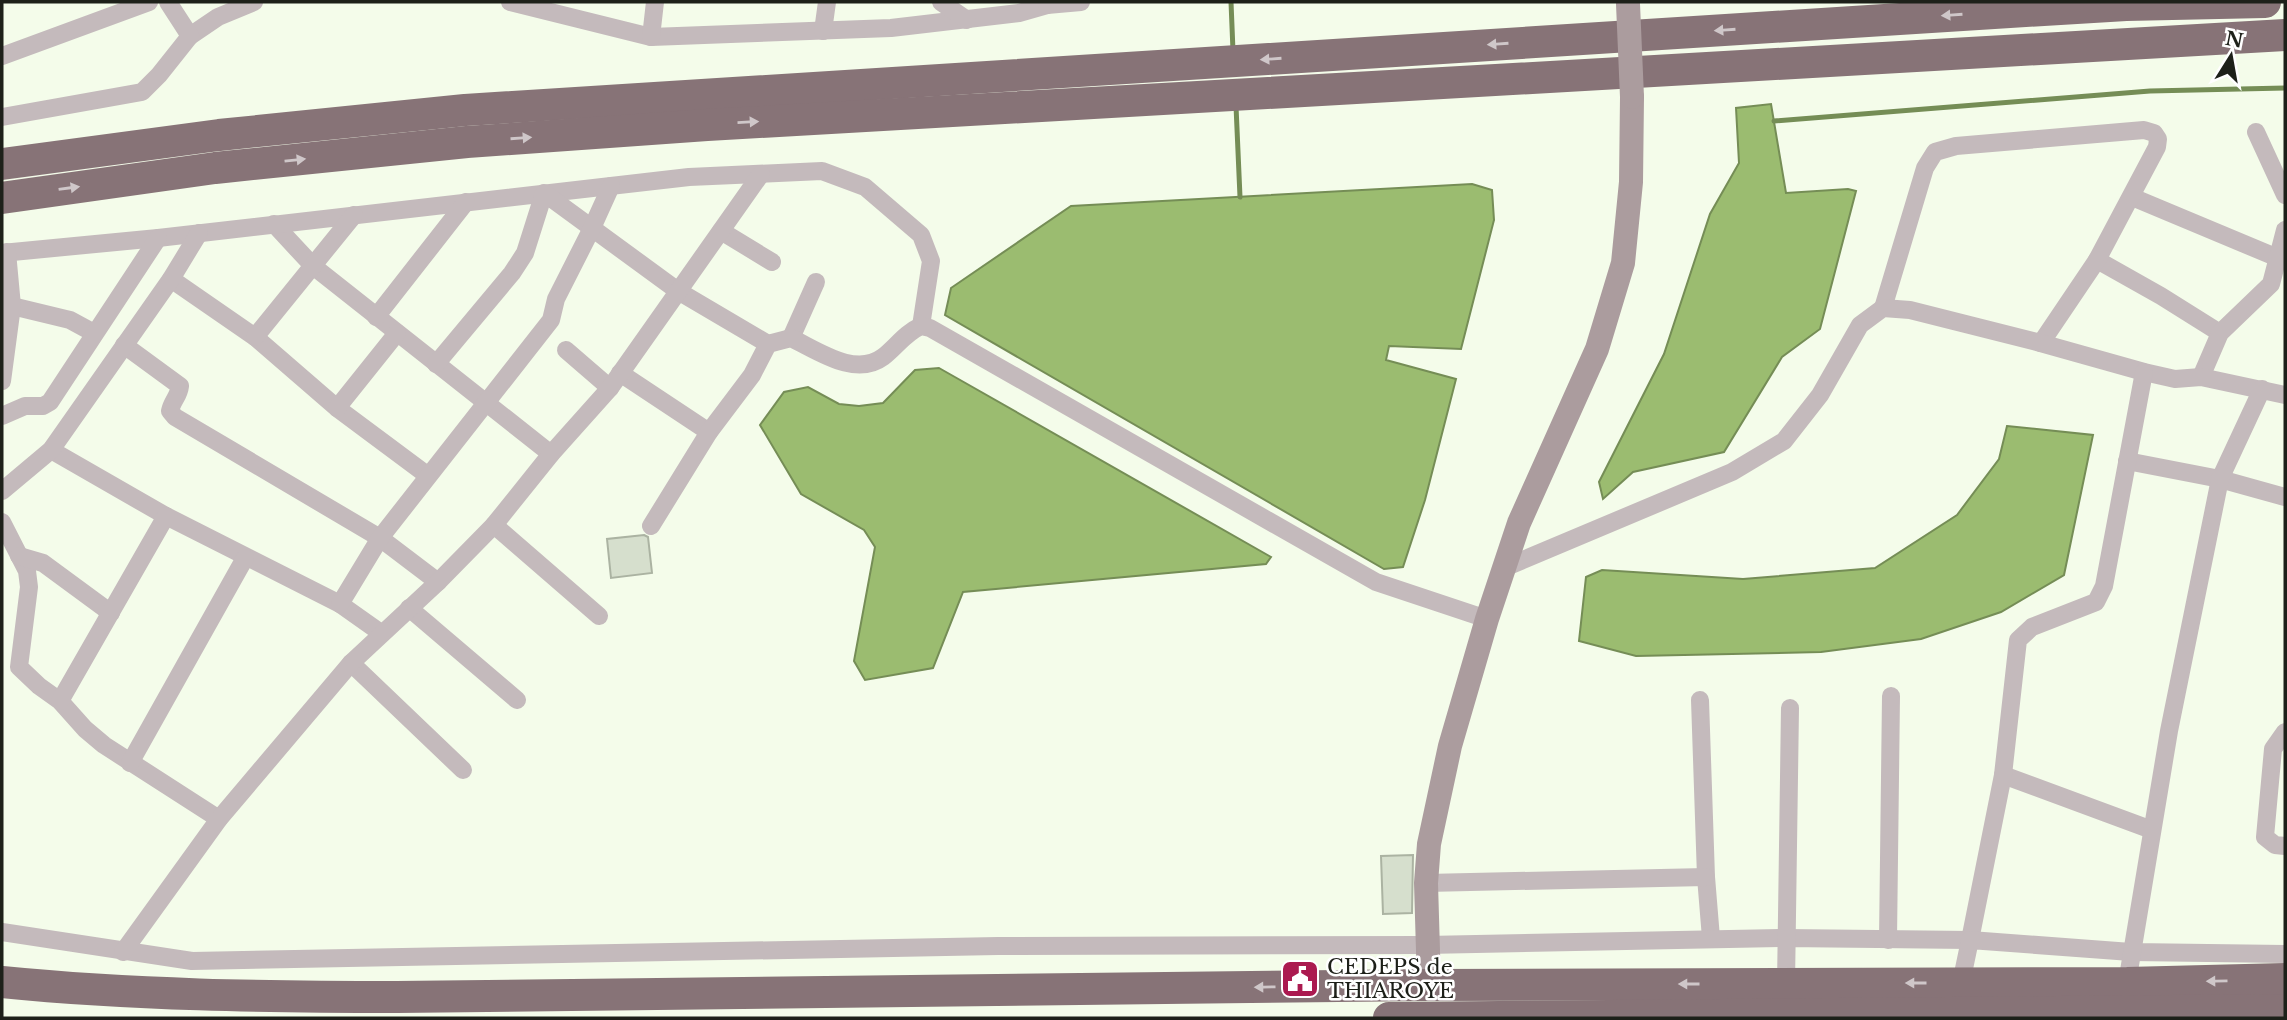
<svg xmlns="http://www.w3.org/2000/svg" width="2287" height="1020" font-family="'Libre Baskerville',serif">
<rect width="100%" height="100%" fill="#f4fcea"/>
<g fill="#9bbc70" stroke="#758d56" stroke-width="2">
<polygon points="1771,104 1786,193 1848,189 1856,191 1820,329 1782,357 1724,452 1633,472 1603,499 1599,482 1664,354 1710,214 1739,163 1736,108"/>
<polygon points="1472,184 1492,190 1494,220 1461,349 1389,346 1386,360 1456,379 1425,500 1403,567 1384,569 945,315 951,288 1071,206"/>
<polygon points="939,368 1271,557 1266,564 963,592 933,668 865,680 854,661 875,547 864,530 801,494 760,425 784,392 808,387 839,404 859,406 883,403 915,370"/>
<polygon points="2007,426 2093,435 2064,575 2001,612 1921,639 1821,652 1636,656 1579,641 1586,577 1602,570 1743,579 1875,568 1957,515 1999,459"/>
</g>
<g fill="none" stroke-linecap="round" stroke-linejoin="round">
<g stroke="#758d56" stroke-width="5">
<polyline points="1231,2 1233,51"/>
<polyline points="1236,106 1240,197"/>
<polyline points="1774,121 2150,91 2285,88"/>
</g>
</g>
<g fill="#d6dfcd" stroke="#abb3a2" stroke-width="2">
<polygon points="644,535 648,537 652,573 611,578 607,539"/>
<polygon points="1413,855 1412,913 1383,914 1381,856"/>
</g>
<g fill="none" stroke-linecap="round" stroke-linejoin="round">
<g stroke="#c4babc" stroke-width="18">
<polyline points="510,2 651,37 891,28 1019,13 1047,5 1050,2"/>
<polyline points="941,2 967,20"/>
<polyline points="1047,5 1081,2"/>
<polyline points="823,31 827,2"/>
<polyline points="190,36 218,17 254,2"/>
<polyline points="651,37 655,2"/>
<polyline points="2,56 149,2"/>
<polyline points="2,117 142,92 159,75 190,36 168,2"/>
<polyline points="2256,132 2285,195"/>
<polyline points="2132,197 2278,258"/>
<polyline points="274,224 313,266 551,454"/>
<polyline points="721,231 772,262"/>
<polyline points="2,253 158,238 689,177 822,171 865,187 921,235 931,261 921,326"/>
<polyline points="2097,260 2161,296 2220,333"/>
<polyline points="171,279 255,337 337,408 427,475"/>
<polyline points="12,306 70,320 94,333"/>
<polyline points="1883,308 1925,168 1935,152 1956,146 2144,130 2154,133 2158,139 2157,147 2097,260 2041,343"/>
<polyline points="376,317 466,202"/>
<polyline points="255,337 354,215"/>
<polyline points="791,338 816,282"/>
<path d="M124,345l56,41c-1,10 -8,15 -10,25l5,6 205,121 58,44"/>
<polyline points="566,350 610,388"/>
<polyline points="436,364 512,273 525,253 544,193 678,291 768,344"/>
<polyline points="620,373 709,432"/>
<polyline points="2201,377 2220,333 2271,284 2285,230"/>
<polyline points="2,381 12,306 7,252"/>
<polyline points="337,408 397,333"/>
<polyline points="2,416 25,406 43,406 50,402 158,238"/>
<polyline points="51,450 166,516 340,604 381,633"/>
<polyline points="2127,461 2220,479 2285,497"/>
<polyline points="2,491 51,450 171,279 199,233"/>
<polyline points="2,522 27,571 29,587 19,667 39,686 60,701 85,729 104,745 219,819"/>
<polyline points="494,525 599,616"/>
<path d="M651,526l58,-94 43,-57 16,-31 23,-6c26,12 64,40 92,19 13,-10 22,-24 38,-31l9,2 446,254 111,37"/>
<polyline points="19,556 43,563 111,613"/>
<polyline points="1504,568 1732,472 1784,441 1820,395 1860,325 1883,308 1910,310 2037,342 2144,372 2175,379 2201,377 2285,395"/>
<polyline points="340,604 380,538 551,320 556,299 592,228 611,186"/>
<polyline points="409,608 517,700"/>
<polyline points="351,663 463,770"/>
<polyline points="1700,700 1706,877 1711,938"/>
<polyline points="60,701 166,516"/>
<polyline points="2285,732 2273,749 2265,837 2275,845 2285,846"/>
<polyline points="130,763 245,558"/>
<polyline points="2003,775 2152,830"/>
<polyline points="1426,883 1706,877"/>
<polyline points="2,932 192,961 998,946 1426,945 1785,938 1970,940 2003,775 2018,640 2032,627 2096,602 2104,586 2144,372"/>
<polyline points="1888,940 1891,696"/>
<polyline points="123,952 219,819 351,663 438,582 494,525 551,454 610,388 761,174"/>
<polyline points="1961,983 1970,940 2131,952 2285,954"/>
<polyline points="2127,983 2169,731 2220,479 2262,389"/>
<polyline points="1786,984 1790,708"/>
</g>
<polyline stroke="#ab9c9e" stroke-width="24" points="1429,985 1426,883 1429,844 1450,746 1487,619 1519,523 1597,349 1623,263 1631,182 1632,97"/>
<g stroke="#877377" stroke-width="32">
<polyline points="2,164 219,135 465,110 1994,13 2126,5 2265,2"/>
<polyline points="2,198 215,168 467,142 707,125 2285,35"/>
<path d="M2,982c131,13 263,15 395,15l1032,-12 698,-2 158,-4"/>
<polyline points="1389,1018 2285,1010"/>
</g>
<polyline stroke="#ab9c9e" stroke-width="24" points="1628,4 1632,97"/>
</g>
<defs><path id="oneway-solid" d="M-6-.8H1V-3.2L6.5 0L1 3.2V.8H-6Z" transform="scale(1.75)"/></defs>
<g fill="#cfc7c9">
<use href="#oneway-solid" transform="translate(1952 15) rotate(176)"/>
<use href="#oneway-solid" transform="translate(1725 30) rotate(176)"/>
<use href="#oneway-solid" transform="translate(1498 44) rotate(176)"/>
<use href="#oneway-solid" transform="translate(1271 59) rotate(176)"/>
<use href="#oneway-solid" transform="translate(748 122) rotate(-3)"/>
<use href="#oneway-solid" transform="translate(521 138) rotate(-4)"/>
<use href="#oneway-solid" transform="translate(295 160) rotate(-6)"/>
<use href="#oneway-solid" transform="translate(69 188) rotate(-8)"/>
<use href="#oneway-solid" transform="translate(2217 981) rotate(179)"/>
<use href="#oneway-solid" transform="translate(1916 983) rotate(180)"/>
<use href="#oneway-solid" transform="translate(1689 984) rotate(180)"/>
<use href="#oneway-solid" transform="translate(1265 987) rotate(179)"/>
</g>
<defs>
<symbol id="civic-square" viewBox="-11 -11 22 22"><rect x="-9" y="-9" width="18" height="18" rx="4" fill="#ab1a50" stroke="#fff"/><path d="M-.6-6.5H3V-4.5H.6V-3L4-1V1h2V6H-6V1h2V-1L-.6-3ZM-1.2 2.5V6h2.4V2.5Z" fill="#fff"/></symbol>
</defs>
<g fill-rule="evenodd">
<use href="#civic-square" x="1278" y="957" width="44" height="44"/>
</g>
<g text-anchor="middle" stroke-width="5" stroke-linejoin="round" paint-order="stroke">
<g font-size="21" fill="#1d2019" stroke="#fff" text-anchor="start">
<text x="1327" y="974">CEDEPS de<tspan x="1327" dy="24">THIAROYE</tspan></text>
</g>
</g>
<rect width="2287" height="1020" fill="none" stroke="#1d2019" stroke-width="7"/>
<g transform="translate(2231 56) rotate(11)" stroke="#ffffff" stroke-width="5" paint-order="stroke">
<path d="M0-5L12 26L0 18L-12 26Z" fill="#1d2019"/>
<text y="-10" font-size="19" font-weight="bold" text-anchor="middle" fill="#1d2019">N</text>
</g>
</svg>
